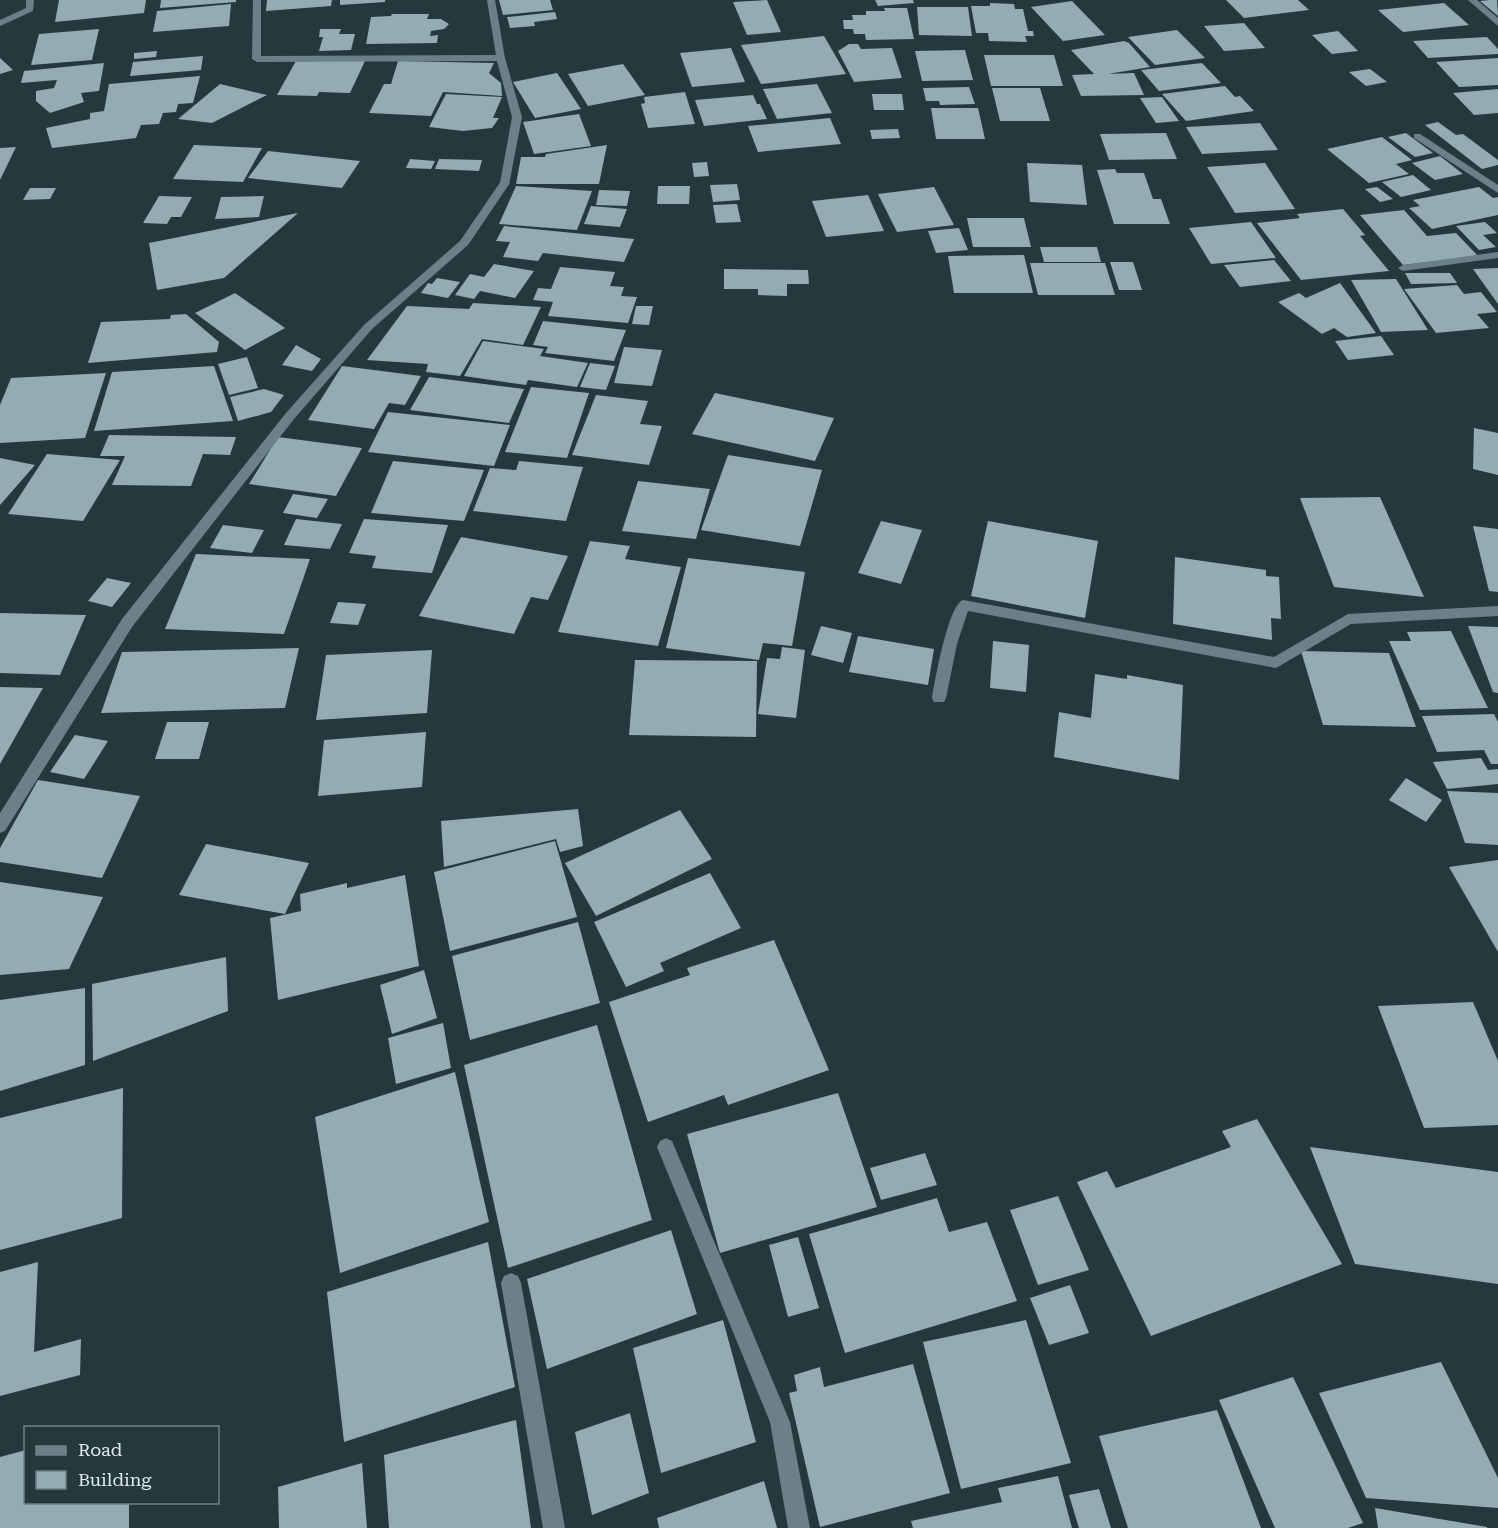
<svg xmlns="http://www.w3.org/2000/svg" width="1498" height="1528" font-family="'Roboto Serif',serif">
<rect width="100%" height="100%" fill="#24383d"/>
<g fill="#94abb1">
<polygon points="59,0 146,0 144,13 55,22"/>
<polygon points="161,0 236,0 236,2 160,8"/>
<polygon points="267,0 332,0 331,6 266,11"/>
<polygon points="340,0 385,0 385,2 340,5"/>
<polygon points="499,0 550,0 553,10 503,15"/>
<polygon points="767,0 781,32 747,35 733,2"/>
<polygon points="875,0 913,0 914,3 878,6"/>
<polygon points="1226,0 1298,0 1309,10 1244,18"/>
<polygon points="1497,0 1498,16 1480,1 1490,0"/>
<polygon points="1072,1 1105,35 1063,41 1031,7"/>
<polygon points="990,3 1014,4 1015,9 1023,9 1028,31 1033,31 1034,36 1025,36 1027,42 989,41 988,33 976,33 971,6 990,6"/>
<polygon points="1444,3 1469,25 1403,32 1378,10"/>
<polygon points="231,4 229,26 153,32 157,11"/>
<polygon points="917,7 968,7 972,36 919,35"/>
<polygon points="884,8 907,8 914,39 866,40 865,34 854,34 853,29 844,29 843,20 853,20 852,15 866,15 866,11 885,11"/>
<polygon points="555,12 557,19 534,22 535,26 510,28 507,17"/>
<polygon points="392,14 429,14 427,19 441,19 449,24 444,29 431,31 430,36 438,35 437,43 366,44 371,17 391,16"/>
<polygon points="1244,23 1265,48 1224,51 1204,26"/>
<polygon points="99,29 92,60 31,65 39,34"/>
<polygon points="320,29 341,29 339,34 355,34 351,50 319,51 323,37 319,37"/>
<polygon points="1177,30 1205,58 1155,65 1128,37"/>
<polygon points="1338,31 1358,51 1332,54 1312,35"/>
<polygon points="824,36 846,74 761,84 741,45"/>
<polygon points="1487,37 1498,49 1498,54 1428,58 1413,41"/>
<polygon points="1124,41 1129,43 1150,67 1108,74 1134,73 1144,95 1081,96 1072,75 1094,74 1071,50"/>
<polygon points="849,44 858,44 861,49 892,48 902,78 854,82 838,51"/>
<polygon points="731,48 745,82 692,87 680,53"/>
<polygon points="965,50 973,80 922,81 915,51"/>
<polygon points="157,51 156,57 134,59 134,53"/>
<polygon points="984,55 1054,55 1063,86 991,86"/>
<polygon points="203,56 201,70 130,76 133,62"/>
<polygon points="0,58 13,70 0,74"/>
<polygon points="1498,58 1498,85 1459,87 1436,62"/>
<polygon points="297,59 365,61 350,93 319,92 317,96 277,95"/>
<polygon points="398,61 494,63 489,73 501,83 502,96 443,92 431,116 369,113 384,84 391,84"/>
<polygon points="104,63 99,91 81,93 84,102 50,113 36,101 36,91 54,88 57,80 21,83 24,71"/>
<polygon points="1202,63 1221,83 1159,91 1141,70"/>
<polygon points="623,64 645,95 588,106 568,74"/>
<polygon points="1370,69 1387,82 1366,86 1349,72"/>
<polygon points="557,73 581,109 535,118 513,82"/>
<polygon points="200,76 193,103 178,104 176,112 163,113 159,124 141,125 136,138 52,148 46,128 90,119 90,113 104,111 109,84"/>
<polygon points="220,84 267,95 212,123 178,119"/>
<polygon points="817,84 832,113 777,119 763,89"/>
<polygon points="1225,86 1235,97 1240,96 1254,111 1186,121 1162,94"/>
<polygon points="969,87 975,104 940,105 939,101 926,101 923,88"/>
<polygon points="992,88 1040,88 1050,121 1000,121"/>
<polygon points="1498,89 1498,113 1474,115 1453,93"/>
<polygon points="685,92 695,124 648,128 641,104 645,103 644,97"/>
<polygon points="446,94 502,97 493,118 499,118 492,128 463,131 429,127"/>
<polygon points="872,94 902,94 904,110 874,110"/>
<polygon points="753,95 757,104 760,104 767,119 704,126 695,100"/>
<polygon points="1162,97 1179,121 1156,123 1140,98"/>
<polygon points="931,108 978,108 985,139 936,139"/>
<polygon points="579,114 591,146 534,154 523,122"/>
<polygon points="830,118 841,144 758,152 748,126"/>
<polygon points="1438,122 1456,135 1463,134 1498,160 1498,165 1482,169 1425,125"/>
<polygon points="1260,123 1278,150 1202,154 1186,127"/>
<polygon points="898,129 900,138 872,139 870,130"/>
<polygon points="1166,133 1177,159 1109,160 1100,134"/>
<polygon points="1406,133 1433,153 1415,157 1388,137"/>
<polygon points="1382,137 1412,160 1396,164 1409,174 1369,183 1327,149"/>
<polygon points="194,145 262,148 243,182 173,179"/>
<polygon points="607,145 599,184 516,184 521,157 545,157 546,154"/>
<polygon points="16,147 0,180 0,148"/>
<polygon points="268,151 360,161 342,188 248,178"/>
<polygon points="1440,156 1463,174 1435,180 1412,163"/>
<polygon points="410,159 435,161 431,169 406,168"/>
<polygon points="439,159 482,160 479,171 435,169"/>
<polygon points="707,162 709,176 694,177 692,163"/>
<polygon points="1027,163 1082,165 1087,205 1030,202"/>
<polygon points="1265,163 1295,209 1235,213 1207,167"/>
<polygon points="1115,169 1117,173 1144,173 1153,199 1161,199 1170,224 1114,224 1097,170"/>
<polygon points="1413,175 1431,190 1401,197 1382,182"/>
<polygon points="737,184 740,200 713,202 710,185"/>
<polygon points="516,186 592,191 577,230 499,224"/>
<polygon points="658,186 690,186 689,204 657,204"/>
<polygon points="934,187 954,225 897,232 878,194"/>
<polygon points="1377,187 1393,199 1380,202 1365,189"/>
<polygon points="1479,187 1493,198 1498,197 1498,215 1432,229 1409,208 1420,206 1413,200"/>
<polygon points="30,188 56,188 50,199 23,200"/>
<polygon points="599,190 630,191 627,206 596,205"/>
<polygon points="868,195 884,231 826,237 812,201"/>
<polygon points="159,196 192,197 181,217 171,217 167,224 143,223"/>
<polygon points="264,196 259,217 215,219 221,197"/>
<polygon points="737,204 741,222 716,223 713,205"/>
<polygon points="591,206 627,209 620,227 584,224"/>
<polygon points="1343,209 1365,235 1360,236 1389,271 1301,280 1257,223 1300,218 1297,214"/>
<polygon points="1404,210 1427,236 1456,233 1478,256 1403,265 1360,215"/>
<polygon points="298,213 224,278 157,290 149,243"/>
<polygon points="967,218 1024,218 1031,247 973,247"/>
<polygon points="1251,222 1276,258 1211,264 1189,228"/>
<polygon points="1485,222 1497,233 1483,235 1496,247 1479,250 1456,226"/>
<polygon points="504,226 634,239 624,262 543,253 538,261 503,257 510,242 496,241"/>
<polygon points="959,228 968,250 936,253 928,231"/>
<polygon points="1040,247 1097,247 1101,262 1044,262"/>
<polygon points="1024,255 1033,293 954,293 948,256"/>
<polygon points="1274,260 1291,281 1240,287 1224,265"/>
<polygon points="1110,262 1133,262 1142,290 1119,290"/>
<polygon points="1030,263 1105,263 1115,295 1038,295"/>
<polygon points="494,264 534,271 515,298 480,291 474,299 455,295 470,274 484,277"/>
<polygon points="560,267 615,272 610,286 624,287 621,296 637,297 628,323 548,316 553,302 533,300 538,288 551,289"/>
<polygon points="1498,268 1498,304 1473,269"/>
<polygon points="724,269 808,270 809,284 787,284 787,296 758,295 758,289 724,289"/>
<polygon points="1405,273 1450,273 1457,283 1411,284"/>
<polygon points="437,278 460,282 448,298 421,293 428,283 432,284"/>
<polygon points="1396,279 1428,330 1381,332 1351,280"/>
<polygon points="1340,283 1376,333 1347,337 1334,328 1322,334 1278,302 1299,293 1306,298"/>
<polygon points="1457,285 1464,294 1481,292 1497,312 1477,314 1489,328 1436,333 1404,289"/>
<polygon points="235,293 285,328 245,350 195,313"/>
<polygon points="473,303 541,307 523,345 482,339 460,376 426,372 428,364 367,360 407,306 469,309"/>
<polygon points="636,306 653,306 649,325 632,324"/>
<polygon points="186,314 219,342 217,352 88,363 101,322 170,319 171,315"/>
<polygon points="543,321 626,330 614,361 545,353 548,347 533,345"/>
<polygon points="1381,336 1394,355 1348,360 1335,341"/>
<polygon points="483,341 544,349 540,356 588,363 577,387 528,380 526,385 464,376"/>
<polygon points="296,345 321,359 312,371 282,365"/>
<polygon points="624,347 662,350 652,386 614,383"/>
<polygon points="247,357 258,388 229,395 218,364"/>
<polygon points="590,363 615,366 606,390 580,387"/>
<polygon points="214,366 233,421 94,431 112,372"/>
<polygon points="342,366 421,376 405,405 389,403 374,429 308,420"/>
<polygon points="106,373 85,438 0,443 0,405 11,378"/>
<polygon points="429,377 524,389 509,423 410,410"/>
<polygon points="531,387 589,393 567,458 505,452"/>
<polygon points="264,389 284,395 271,412 238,421 230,397"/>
<polygon points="715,393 834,418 815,461 692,434"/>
<polygon points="596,395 648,401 640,424 662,426 649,465 572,455"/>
<polygon points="388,412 510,425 494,466 368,452"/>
<polygon points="1474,428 1498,433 1498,475 1473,469"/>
<polygon points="109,435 236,437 230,455 203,454 191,486 112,485 125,456 100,456"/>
<polygon points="278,437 362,448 336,496 249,484"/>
<polygon points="47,454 120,460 83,521 8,514"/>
<polygon points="728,455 822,470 800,546 701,530"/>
<polygon points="0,458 35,465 0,505"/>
<polygon points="393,461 484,470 464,521 371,513"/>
<polygon points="519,461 583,467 566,521 473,511 490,468 516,470"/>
<polygon points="638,481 710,489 696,539 622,531"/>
<polygon points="293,494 328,499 317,518 283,513"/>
<polygon points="1380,497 1424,597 1334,587 1300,498"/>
<polygon points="296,519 342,524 330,549 284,545"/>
<polygon points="364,519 448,525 432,573 372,568 376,556 349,553"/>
<polygon points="881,521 922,530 901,584 858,573"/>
<polygon points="988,521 1098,541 1085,618 971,596"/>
<polygon points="223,525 264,530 252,553 210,548"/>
<polygon points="1473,526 1498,529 1498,592 1489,591"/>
<polygon points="461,537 568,556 548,600 531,597 514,634 419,616"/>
<polygon points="590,541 630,546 625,559 681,567 658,646 558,632"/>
<polygon points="196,554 310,559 284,634 165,629"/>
<polygon points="1175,557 1266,570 1266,576 1279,577 1281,619 1271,618 1272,640 1173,624"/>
<polygon points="688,558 805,572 792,646 763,643 759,660 666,648"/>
<polygon points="107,578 131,583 112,607 88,601"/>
<polygon points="338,602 366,604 358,625 330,623"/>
<polygon points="0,613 86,615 60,675 0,673"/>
<polygon points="821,626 852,633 843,663 811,655"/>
<polygon points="1468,626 1498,627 1498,693 1493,692"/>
<polygon points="1451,631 1488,708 1420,710 1389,641 1411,641 1407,632"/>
<polygon points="858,636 934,649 928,685 849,672"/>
<polygon points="993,641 1029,645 1026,692 990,688"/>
<polygon points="782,647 805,650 796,718 758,714 767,658 780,659"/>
<polygon points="299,648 285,708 101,713 122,652"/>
<polygon points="432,650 427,713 316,720 326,655"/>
<polygon points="1301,651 1389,653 1416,727 1323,725"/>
<polygon points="635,660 757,661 756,737 629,735"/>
<polygon points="1095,674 1127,679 1127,675 1183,685 1179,780 1054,757 1059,712 1091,718"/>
<polygon points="0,687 43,688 0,764"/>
<polygon points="1494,714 1498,722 1498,764 1491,764 1484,750 1437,752 1422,716"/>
<polygon points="167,722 209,722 199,759 155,759"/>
<polygon points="426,732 422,787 318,796 324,740"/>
<polygon points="75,735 108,741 84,779 50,772"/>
<polygon points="1481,758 1488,770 1498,769 1498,784 1447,789 1433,762"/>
<polygon points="1406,778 1442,800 1426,822 1389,800"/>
<polygon points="38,780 140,796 102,878 0,862 0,848"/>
<polygon points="1447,791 1498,793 1498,845 1465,843"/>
<polygon points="578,809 583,846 560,852 556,839 444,867 441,821"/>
<polygon points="680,810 712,859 596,916 565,863"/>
<polygon points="555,841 577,917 450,951 434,872"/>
<polygon points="206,844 309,863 285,914 179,895"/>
<polygon points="1498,860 1498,952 1449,867"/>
<polygon points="710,873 741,928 660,963 664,971 626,987 594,922"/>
<polygon points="405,875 419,966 278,1000 270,918 301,911 300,894 347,883 347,888"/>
<polygon points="0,882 103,897 69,969 0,975"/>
<polygon points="578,922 600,1003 470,1040 452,956"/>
<polygon points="774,940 829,1070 728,1105 724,1095 648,1122 609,1002 690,975 687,968"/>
<polygon points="226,957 228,1011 93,1061 92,984"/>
<polygon points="424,970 437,1018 392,1034 380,985"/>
<polygon points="85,988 85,1065 0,1091 0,1000"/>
<polygon points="1473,1002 1498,1061 1498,1125 1424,1128 1378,1006"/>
<polygon points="443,1023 451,1068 396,1084 388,1038"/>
<polygon points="597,1025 652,1220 508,1268 464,1065"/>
<polygon points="455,1072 489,1222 340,1273 315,1117"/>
<polygon points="123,1088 122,1218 0,1250 0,1118"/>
<polygon points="838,1093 877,1207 720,1253 687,1134"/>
<polygon points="1257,1119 1342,1264 1151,1336 1077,1182 1107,1171 1116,1188 1231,1147 1222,1131"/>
<polygon points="1310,1147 1498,1172 1498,1284 1355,1264"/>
<polygon points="925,1153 937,1185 881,1200 870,1168"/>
<polygon points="1058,1196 1089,1270 1038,1285 1010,1210"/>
<polygon points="937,1198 949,1232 987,1222 1017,1301 845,1353 809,1234"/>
<polygon points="671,1230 697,1314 547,1369 527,1279"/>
<polygon points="798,1237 819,1308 788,1317 769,1245"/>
<polygon points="488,1242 515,1387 344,1442 327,1292"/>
<polygon points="38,1262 34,1352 81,1339 80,1375 0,1396 0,1272"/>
<polygon points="1070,1285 1089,1333 1049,1345 1030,1298"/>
<polygon points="723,1320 756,1442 661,1473 633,1348"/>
<polygon points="1026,1320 1071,1463 961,1489 923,1342"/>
<polygon points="1441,1362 1498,1478 1498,1508 1366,1498 1319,1393"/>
<polygon points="913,1364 950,1493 820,1527 789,1393 797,1391 794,1375 820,1367 824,1387"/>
<polygon points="1293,1377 1363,1523 1348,1528 1275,1528 1219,1400"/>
<polygon points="1217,1410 1261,1528 1128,1528 1099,1436"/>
<polygon points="630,1413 649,1493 592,1515 575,1432"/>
<polygon points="516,1420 531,1528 389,1528 384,1455"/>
<polygon points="26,1450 26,1502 129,1502 129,1528 0,1528 0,1457"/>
<polygon points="362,1463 367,1528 279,1528 278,1487"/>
<polygon points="1058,1476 1072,1528 913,1528 911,1521 1002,1502 998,1488"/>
<polygon points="764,1481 777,1528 659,1528 657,1518"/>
<polygon points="1099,1489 1111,1528 1079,1528 1069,1495"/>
<polygon points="1375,1508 1487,1527 1487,1528 1378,1528"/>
</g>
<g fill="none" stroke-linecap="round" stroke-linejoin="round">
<g fill="#6c8187" fill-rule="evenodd">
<polygon points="26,0 34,0 33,11 0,26 0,20 26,8"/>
<polygon points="253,0 261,0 261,56 496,55 487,0 495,0 505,58 522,117 509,185 500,183 512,117 497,61 257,62 252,59"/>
<polygon points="1498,252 1498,258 1403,271 1398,268 1403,265"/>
<polygon points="666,1138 672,1141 790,1422 810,1528 788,1528 770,1422 657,1147 660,1141"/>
<polygon points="511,1273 518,1276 521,1283 565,1528 543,1528 501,1283 504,1276"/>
</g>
<g fill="#6c8187" fill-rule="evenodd">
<polygon points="1468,0 1477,0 1498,18 1498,26"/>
<polygon points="1414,134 1420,134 1498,185 1498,193 1414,138"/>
<polygon points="501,181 510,183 468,245 372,329 294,419 132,627 5,831 0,833 0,813 122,619 286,413 364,325 460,241"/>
<path d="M963,600l311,57 74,-43 150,-8v10l-147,8 -75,44 -308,-57 -11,33 -11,54 -2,4h-10l-2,-4c3,-17 16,-93 31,-98z"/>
</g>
</g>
<rect x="24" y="1426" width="195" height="78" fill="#24383d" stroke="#6f8084" stroke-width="1.5"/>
<rect x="36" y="1446" width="30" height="9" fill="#6c8187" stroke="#6f8084" stroke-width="1.5"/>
<text x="78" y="1456" font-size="18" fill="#dfebee">Road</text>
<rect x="36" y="1471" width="30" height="18" fill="#94abb1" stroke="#6f8084" stroke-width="1.5"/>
<text x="78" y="1486" font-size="18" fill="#dfebee">Building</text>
</svg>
